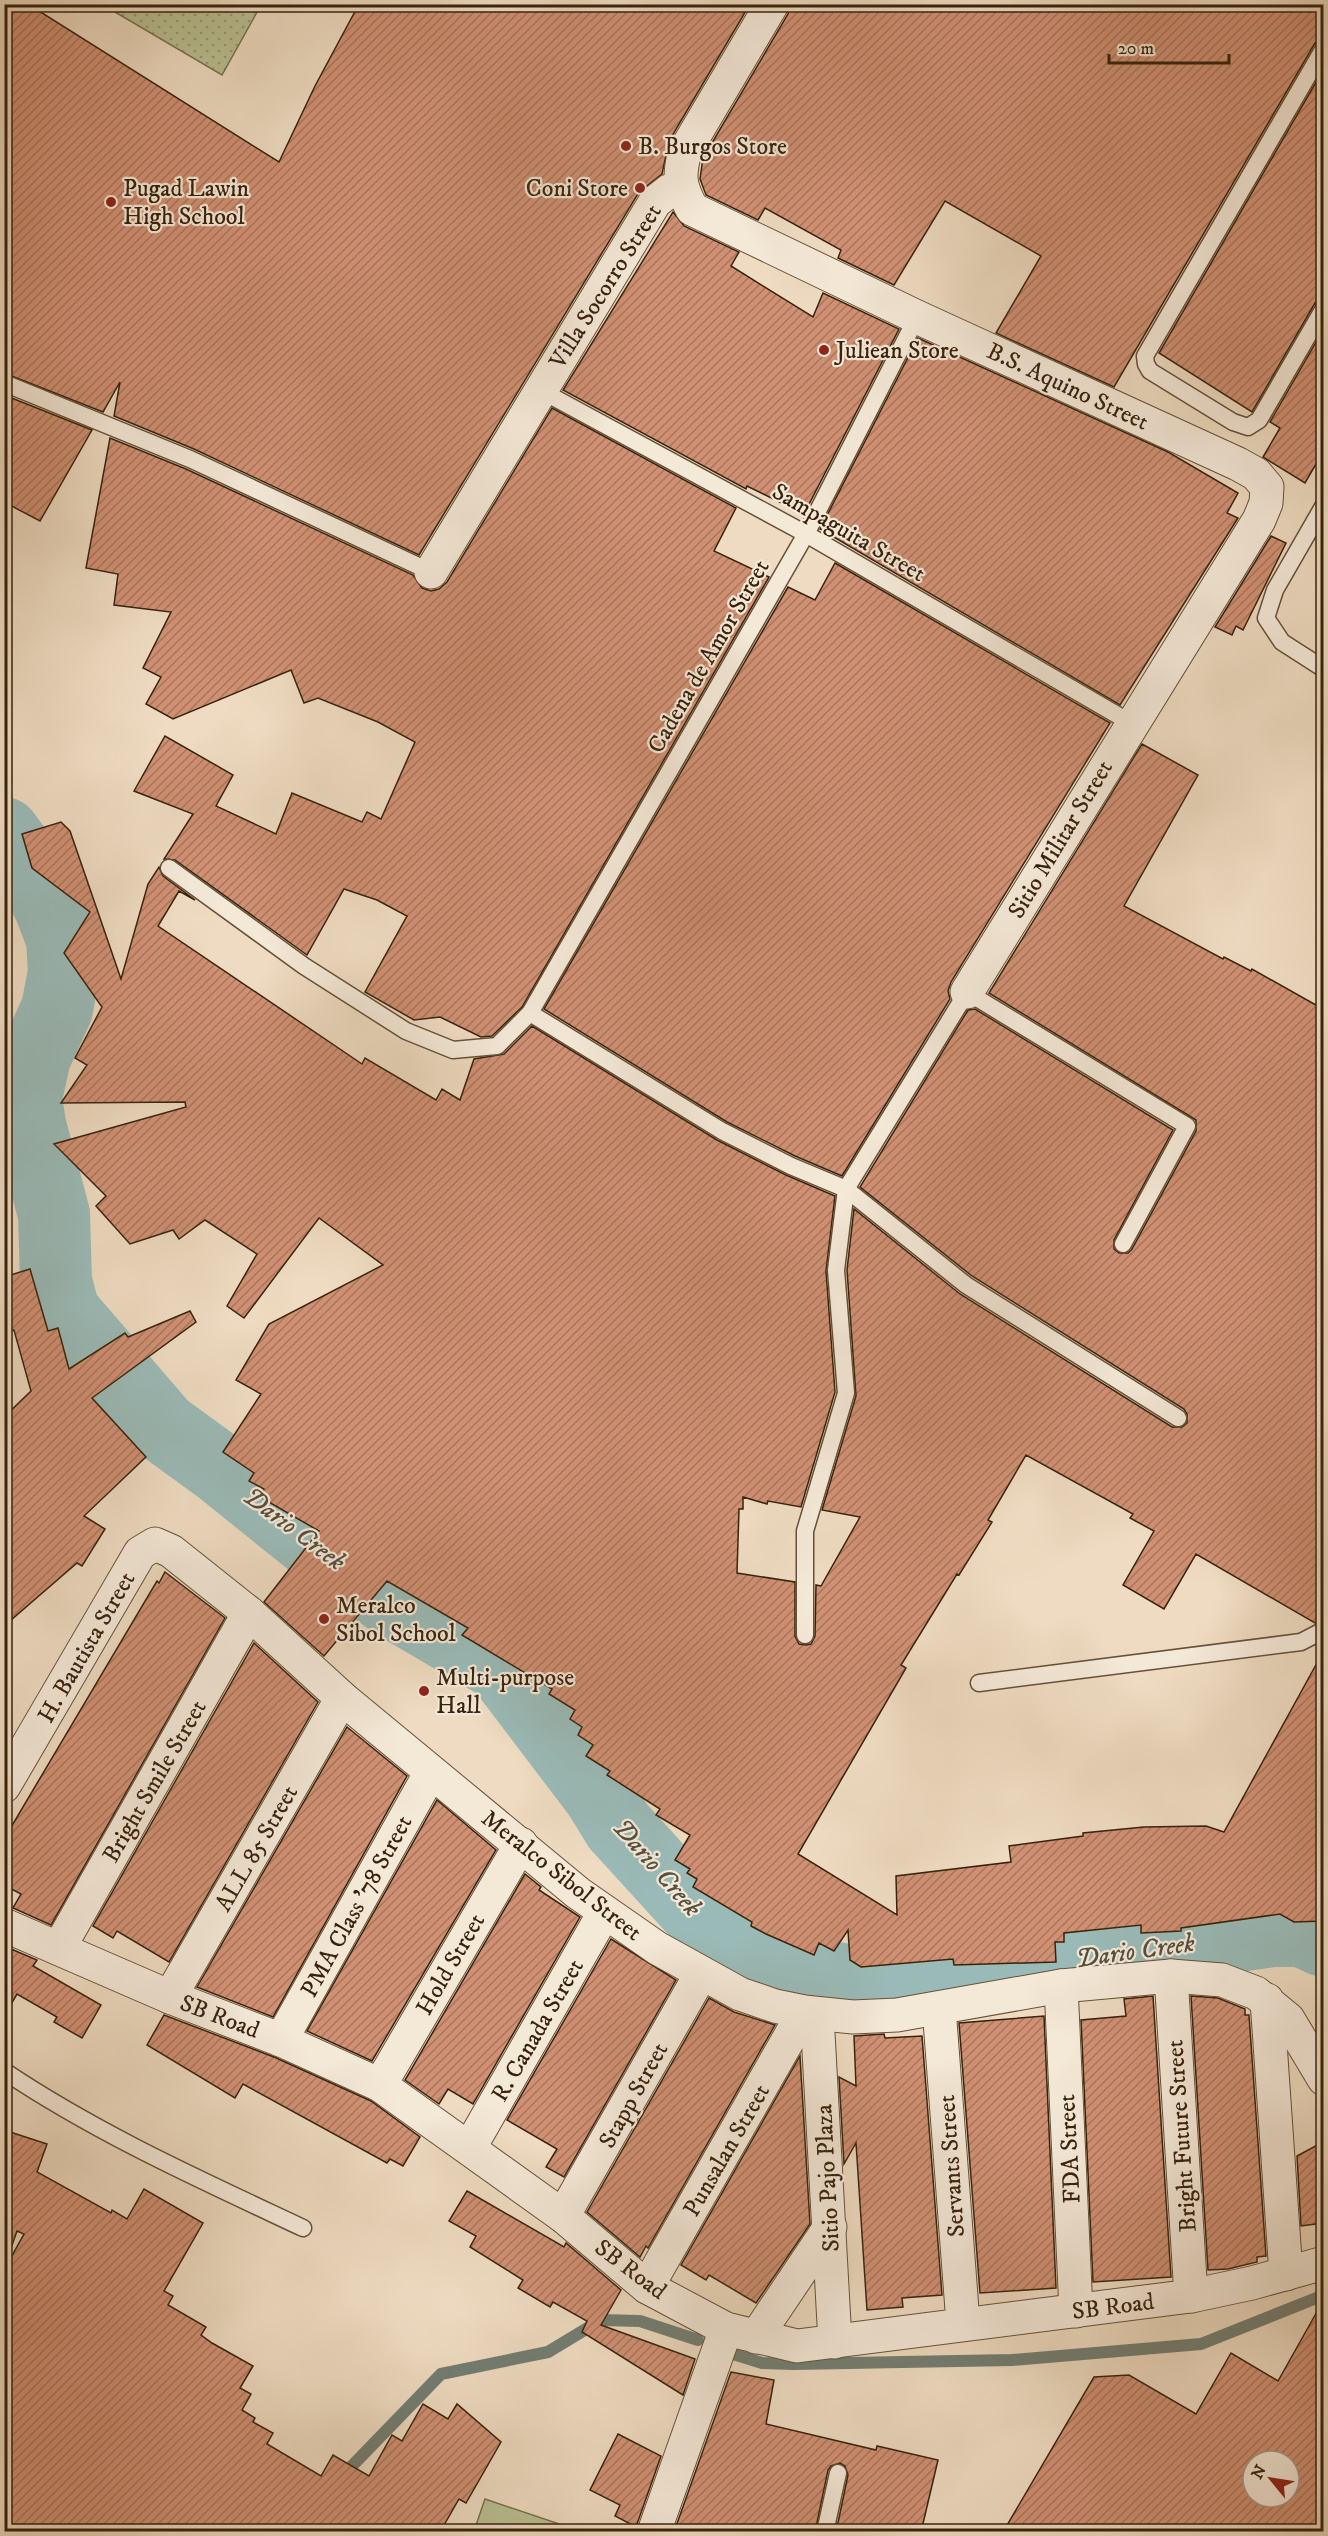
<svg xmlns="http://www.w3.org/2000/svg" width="1328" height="2536" font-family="'IM FELL DW Pica',serif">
<defs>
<pattern id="grass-dots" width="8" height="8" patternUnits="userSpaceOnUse" patternTransform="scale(1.5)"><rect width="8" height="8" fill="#b9c092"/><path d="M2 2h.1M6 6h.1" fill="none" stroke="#979c76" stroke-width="1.8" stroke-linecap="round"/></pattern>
<pattern id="building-hatch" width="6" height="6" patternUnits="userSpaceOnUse" patternTransform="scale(1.5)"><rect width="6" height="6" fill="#d09073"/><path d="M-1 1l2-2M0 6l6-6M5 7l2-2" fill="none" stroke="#aa755d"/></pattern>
</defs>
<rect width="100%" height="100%" fill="#eedbc1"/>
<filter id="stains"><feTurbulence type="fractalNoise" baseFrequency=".00333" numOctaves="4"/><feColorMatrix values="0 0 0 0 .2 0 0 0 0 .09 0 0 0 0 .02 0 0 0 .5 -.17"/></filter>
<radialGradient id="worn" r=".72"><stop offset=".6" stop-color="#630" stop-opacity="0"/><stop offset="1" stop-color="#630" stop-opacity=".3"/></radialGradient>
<polygon fill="url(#grass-dots)" stroke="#78724f" stroke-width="1.5" points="103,5 261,4 261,5 222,75"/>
<polygon fill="#b9c092" stroke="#78724f" stroke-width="1.5" points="485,2499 580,2531 474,2531"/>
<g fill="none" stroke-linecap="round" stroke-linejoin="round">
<g stroke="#727e73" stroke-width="12">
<polyline points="733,2354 762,2363 794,2364 1012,2360 1201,2344 1324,2295"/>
<polyline points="354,2481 350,2468 441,2374 548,2352 601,2320 640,2321 698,2340"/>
</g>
<polyline stroke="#9abab7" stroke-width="72" points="4,833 26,863 49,905 62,939 64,972 57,1009 35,1057 26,1098 30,1125 54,1214 56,1281 64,1312 163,1427 222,1470 335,1561 397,1605 501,1666 599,1795 618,1826 721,1939 787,1970 855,1981 919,1987 1005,1965 1100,1956 1272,1931 1302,1931 1324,1941"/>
</g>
<g fill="url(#building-hatch)" stroke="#37230c" stroke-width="1.5" fill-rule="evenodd">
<polygon points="4,4 28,4 279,162 315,86 359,4 750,4 669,141 662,174 639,192 419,555 194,449 114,416 120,382 103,412 4,373"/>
<polygon points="791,4 1323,4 1323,38 1315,43 1114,387 996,333 1041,256 945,201 894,285 838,258 841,250 765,208 758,220 706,195 700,179 703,158 788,14"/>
<polygon points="1323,70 1323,298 1315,303 1252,412 1159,353"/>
<polygon points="673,212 684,226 739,252 731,266 813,317 823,293 899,329 804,514 747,486 746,489 563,390"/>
<polygon points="1323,330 1323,452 1305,483 1263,457 1280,428 1270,422"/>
<polygon points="918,338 1168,452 1238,493 1227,513 1238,518 1120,705 820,529"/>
<polygon points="4,395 92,430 40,521 4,502"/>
<polygon points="552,408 736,508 714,551 769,577 522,1007 492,1036 481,1037 440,1017 414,1020 365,992 407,916 377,900 344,889 307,955 175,860 164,859 193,814 134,791 165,736 233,775 216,806 276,834 292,793 362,822 367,812 381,819 415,742 378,722 318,698 304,703 291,670 173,719 146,704 161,677 143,668 171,612 114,605 118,574 86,568 110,438 186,469 413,575 422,588 431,591 439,589 447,582"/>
<polygon points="1271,536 1286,543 1243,630 1236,626 1232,635 1215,627"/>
<polygon points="835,563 1110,723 951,982 948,991 950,999 842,1176 795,1156 727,1122 544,1009 788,587 815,600"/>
<polygon points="1142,744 1198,775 1124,906 1223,959 1224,957 1251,971 1252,969 1323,1009 1323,1620 1315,1623 1196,1554 1164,1609 1123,1585 1154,1531 1130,1518 1133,1514 1026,1455 988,1520 992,1522 959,1575 957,1574 901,1665 906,1668 798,1854 897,1915 896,1876 1011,1862 1009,1846 1083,1836 1083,1833 1144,1827 1206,1826 1224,1832 1323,1652 1323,1921 1294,1922 1280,1914 1181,1928 1181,1931 1141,1933 1141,1925 1064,1933 1064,1942 1055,1942 1056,1962 954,1965 953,1959 861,1967 850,1960 848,1930 834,1951 819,1943 814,1955 766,1934 751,1926 752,1922 693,1887 697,1879 687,1873 690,1869 675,1860 690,1835 656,1815 660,1809 607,1775 610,1771 586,1756 593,1745 578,1735 582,1727 570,1719 575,1710 549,1694 552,1689 462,1635 468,1628 387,1581 324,1656 264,1602 319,1531 260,1497 264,1489 249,1481 254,1473 223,1452 261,1394 236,1380 269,1324 383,1265 319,1218 244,1318 227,1306 257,1254 205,1220 179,1239 173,1230 130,1244 96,1206 106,1196 54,1144 186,1107 185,1102 61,1103 87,1065 75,1058 102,1007 64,953 90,912 32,868 22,834 61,822 70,831 121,979 148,884 159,867 163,876 195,900 179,891 158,926 362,1064 365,1058 436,1100 442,1089 460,1100 474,1059 504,1054 532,1026 717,1140 786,1175 835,1196 826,1271 835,1392 801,1507 768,1501 767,1504 743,1497 743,1509 739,1509 737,1573 795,1582 795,1636 799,1644 806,1645 811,1644 815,1636 816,1585 821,1586 860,1517 822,1510 856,1396 847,1270 854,1209 960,1294 1172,1427 1182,1427 1187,1423 1187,1414 1184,1409 972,1276 860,1187 968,1010 975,1009 1173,1130 1114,1240 1114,1249 1119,1253 1128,1253 1132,1249 1196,1131 1196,1120 989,993"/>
<polygon points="30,1269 48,1331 58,1328 69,1369 125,1333 128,1337 190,1311 196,1322 92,1398 146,1457 84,1516 105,1529 82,1566 77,1563 4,1626 4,1417 31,1391 14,1330 4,1332 4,1277"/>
<polygon points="165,1572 225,1618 51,1925 13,1908 21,1894 4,1885 4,1839 157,1581 159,1583"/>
<polygon points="254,1643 318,1702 169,1962 117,1931 113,1938 93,1926"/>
<polygon points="347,1727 407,1776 273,2017 197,1987"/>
<polygon points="437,1800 496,1850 372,2061 307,2031"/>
<polygon points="525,1874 541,1887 539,1890 580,1917 473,2104 448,2089 439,2104 405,2080"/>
<polygon points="611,1939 676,1980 564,2177 546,2167 557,2149 507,2120"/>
<polygon points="4,1946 37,1960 33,1966 101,2005 82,2038 54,2022 57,2017 17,1994 4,2016"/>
<polygon points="1153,1996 1171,2277 1093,2282 1081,2020 1126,2016 1124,1999"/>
<polygon points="1191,1996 1218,1998 1245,2009 1245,2015 1249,2015 1266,2256 1257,2257 1257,2262 1228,2269 1208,2270"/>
<polygon points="709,1998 734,2012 775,2025 648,2248 646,2246 640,2257 587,2212"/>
<polygon points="164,2015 274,2057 371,2101 420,2137 403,2166 390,2159 387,2163 243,2084 235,2098 147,2045"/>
<polygon points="1044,2016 1056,2288 980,2293 959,2023"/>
<polygon points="884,2034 885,2038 922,2036 942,2295 902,2298 903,2307 867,2310 856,2143 844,2164 839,2077 856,2086 854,2036"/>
<polygon points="800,2056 810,2224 756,2303 709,2275 706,2280 681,2265"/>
<polygon points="4,2130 47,2144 37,2172 111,2213 112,2210 127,2219 144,2189 203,2223 164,2291 173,2296 168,2305 206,2327 201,2335 212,2343 253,2366 240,2388 251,2394 242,2410 255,2418 253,2422 273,2433 267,2444 321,2476 333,2455 369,2476 392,2435 402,2441 423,2404 448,2419 457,2404 501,2442 466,2503 459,2499 440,2532 4,2532 4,2270 24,2234 17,2231 10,2251 4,2251"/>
<polygon points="1323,2142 1323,2223 1301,2226 1297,2156"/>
<polygon points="467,2191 564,2247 566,2243 621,2290 601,2325 695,2359 683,2395 582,2332 587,2321 553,2302 550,2307 518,2288 523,2280 470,2247 476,2236 449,2221"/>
<path d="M1323,2301v231h-320l91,-155 35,-2 67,39 35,-61 47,28zM1253,2461h36v36h-36z"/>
<polygon points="731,2372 774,2380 766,2424 876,2450 877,2446 938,2460 921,2532 836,2532 848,2475 845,2466 840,2463 831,2466 828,2470 815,2532 674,2532"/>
<polygon points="618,2434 661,2456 636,2527 615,2516 620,2505 590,2490"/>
</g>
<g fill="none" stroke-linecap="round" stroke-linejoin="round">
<defs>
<g id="lane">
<polyline points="1324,48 1145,356 1146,364 1150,371 1233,422 1248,427 1259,420 1324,308"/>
<polyline points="4,383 190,459 431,572"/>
<polyline points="540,390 806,534 1131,723"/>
<polyline points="1324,505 1275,590 1266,618 1282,642 1324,669"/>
<polyline points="169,868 304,966 406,1031 453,1050 497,1046 530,1013 806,534 917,317"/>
<polyline points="530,1013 722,1131 791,1166 846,1189 966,1285 1178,1418"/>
<polyline points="805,1635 805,1531 846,1393 836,1270 846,1189 967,992 1187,1126 1123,1244"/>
<polyline points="979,1683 1301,1642 1324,1630"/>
<path d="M4,2071c94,63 197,109 299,157"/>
<polyline points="825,2532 838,2473"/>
</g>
<g id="street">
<path d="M772,4l-87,147c-7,27 -5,35 7,58l225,108 321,147 18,10 11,13 -1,16 -7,17 -292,472"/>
<polyline points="431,572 655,202 669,191 681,187"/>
<polyline points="4,1786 140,1553 155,1544 171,1551 249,1613 342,1698 578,1893 657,1948 740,1994 775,2006 804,2012 853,2017 897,2015 1061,1986 1171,1976 1222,1980 1256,1993 1288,2019 1324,2079"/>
<polyline points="4,1925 170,1997 281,2040 380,2085 563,2216 647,2287 726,2329 797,2346 1191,2296 1252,2283 1324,2263"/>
<polyline points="59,1948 249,1613"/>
<polyline points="1171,1976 1191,2296"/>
<polyline points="1061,1986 1076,2311"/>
<polyline points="170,1997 342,1698"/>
<polyline points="1267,2000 1286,2274"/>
<polyline points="939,2008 963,2323"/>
<polyline points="817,2015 835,2342"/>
<polyline points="281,2040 431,1772"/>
<polyline points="380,2085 521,1844"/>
<polyline points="470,2147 604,1913"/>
<polyline points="563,2216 701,1974"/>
<polyline points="647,2287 804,2012"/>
<polyline points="756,2337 830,2227"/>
<polyline points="654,2532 726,2329"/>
</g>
</defs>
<use href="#lane" stroke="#655139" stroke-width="19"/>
<use href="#street" stroke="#655139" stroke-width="35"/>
<use href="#lane" stroke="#f4e8d7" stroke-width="16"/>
<use href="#street" stroke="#f4e8d7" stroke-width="33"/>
</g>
<g fill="#8f2418" stroke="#f4e8d7" stroke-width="2">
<circle cx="626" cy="146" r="6"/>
<circle cx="640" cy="188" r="6"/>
<circle cx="111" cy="202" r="6"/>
<circle cx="824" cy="350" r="6"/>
<circle cx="324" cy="1619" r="6"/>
<circle cx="424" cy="1691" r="6"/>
</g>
<g text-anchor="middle" stroke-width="4.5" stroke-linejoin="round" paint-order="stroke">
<g font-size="24" fill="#37230c" stroke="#f4e8d7" text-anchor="start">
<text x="638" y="154">B. Burgos Store</text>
<text x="123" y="196">Pugad Lawin<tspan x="123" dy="28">High School</tspan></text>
<text x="628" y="196" text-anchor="end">Coni Store</text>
<text x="836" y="358">Juliean Store</text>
<text x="336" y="1613">Meralco<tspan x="336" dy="28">Sibol School</tspan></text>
<text x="436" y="1685">Multi-purpose<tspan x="436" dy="28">Hall</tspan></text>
</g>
<g font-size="24" fill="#37230c" stroke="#f4e8d7">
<text transform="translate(605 286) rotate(-58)" y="8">Villa Socorro Street</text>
<text transform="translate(1068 386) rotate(25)" y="8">B.S. Aquino Street</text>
<text transform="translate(849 532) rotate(30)" y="8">Sampaguita Street</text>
<text transform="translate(708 656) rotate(-60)" y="8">Cadena de Amor Street</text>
<text transform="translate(1060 839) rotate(-59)" y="8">Sitio Militar Street</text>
<text transform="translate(86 1647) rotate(-60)" y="8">H. Bautista Street</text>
<text transform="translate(154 1781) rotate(-60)" y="8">Bright Smile Street</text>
<text transform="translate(256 1848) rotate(-60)" y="8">ALL 85 Street</text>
<text transform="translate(562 1875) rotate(38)" y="8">Meralco Sibol Street</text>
<text transform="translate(356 1906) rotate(-61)" y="8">PMA Class '78 Street</text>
<text transform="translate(450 1964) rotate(-60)" y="8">Hold Street</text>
<text transform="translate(220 2016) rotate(21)" y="8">SB Road</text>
<text transform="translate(537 2030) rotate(-60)" y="8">R. Canada Street</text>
<text transform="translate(633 2095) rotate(-61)" y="8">Stapp Street</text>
<text transform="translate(1181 2136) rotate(-94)" y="8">Bright Future Street</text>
<text transform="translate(1069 2149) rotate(-93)" y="8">FDA Street</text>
<text transform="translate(726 2150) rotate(-60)" y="8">Punsalan Street</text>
<text transform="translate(951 2166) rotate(-94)" y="8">Servants Street</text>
<text transform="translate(827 2178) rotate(-93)" y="8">Sitio Pajo Plaza</text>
<text transform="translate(631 2269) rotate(37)" y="8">SB Road</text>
<text transform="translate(1113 2306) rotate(-7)" y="8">SB Road</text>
</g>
<g font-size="26" font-style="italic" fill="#55503f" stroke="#f4e8d7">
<text transform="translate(295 1528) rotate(37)" y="9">Dario Creek</text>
<text transform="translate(658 1867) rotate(49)" y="9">Dario Creek</text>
<text transform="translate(1135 1950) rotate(-8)" y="9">Dario Creek</text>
</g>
</g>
<rect width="1328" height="2536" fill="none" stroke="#eedbc1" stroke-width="24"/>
<rect x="6" y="6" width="1316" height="2524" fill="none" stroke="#37230c" stroke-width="3"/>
<rect x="12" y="12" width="1304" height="2512" fill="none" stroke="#37230c" stroke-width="1.5"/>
<g transform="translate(1271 2479) rotate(300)"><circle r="28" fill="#f4e8d7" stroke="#a89986" stroke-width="1.5"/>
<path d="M0-4.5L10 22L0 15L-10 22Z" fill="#8f2418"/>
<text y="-9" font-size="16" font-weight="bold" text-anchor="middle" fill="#37230c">N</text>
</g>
<path d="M1109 54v9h120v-9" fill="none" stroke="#37230c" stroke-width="3"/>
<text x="1118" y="54" font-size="18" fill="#37230c" stroke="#f4e8d7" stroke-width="4.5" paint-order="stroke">20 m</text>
<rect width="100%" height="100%" filter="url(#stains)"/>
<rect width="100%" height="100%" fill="url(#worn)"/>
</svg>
